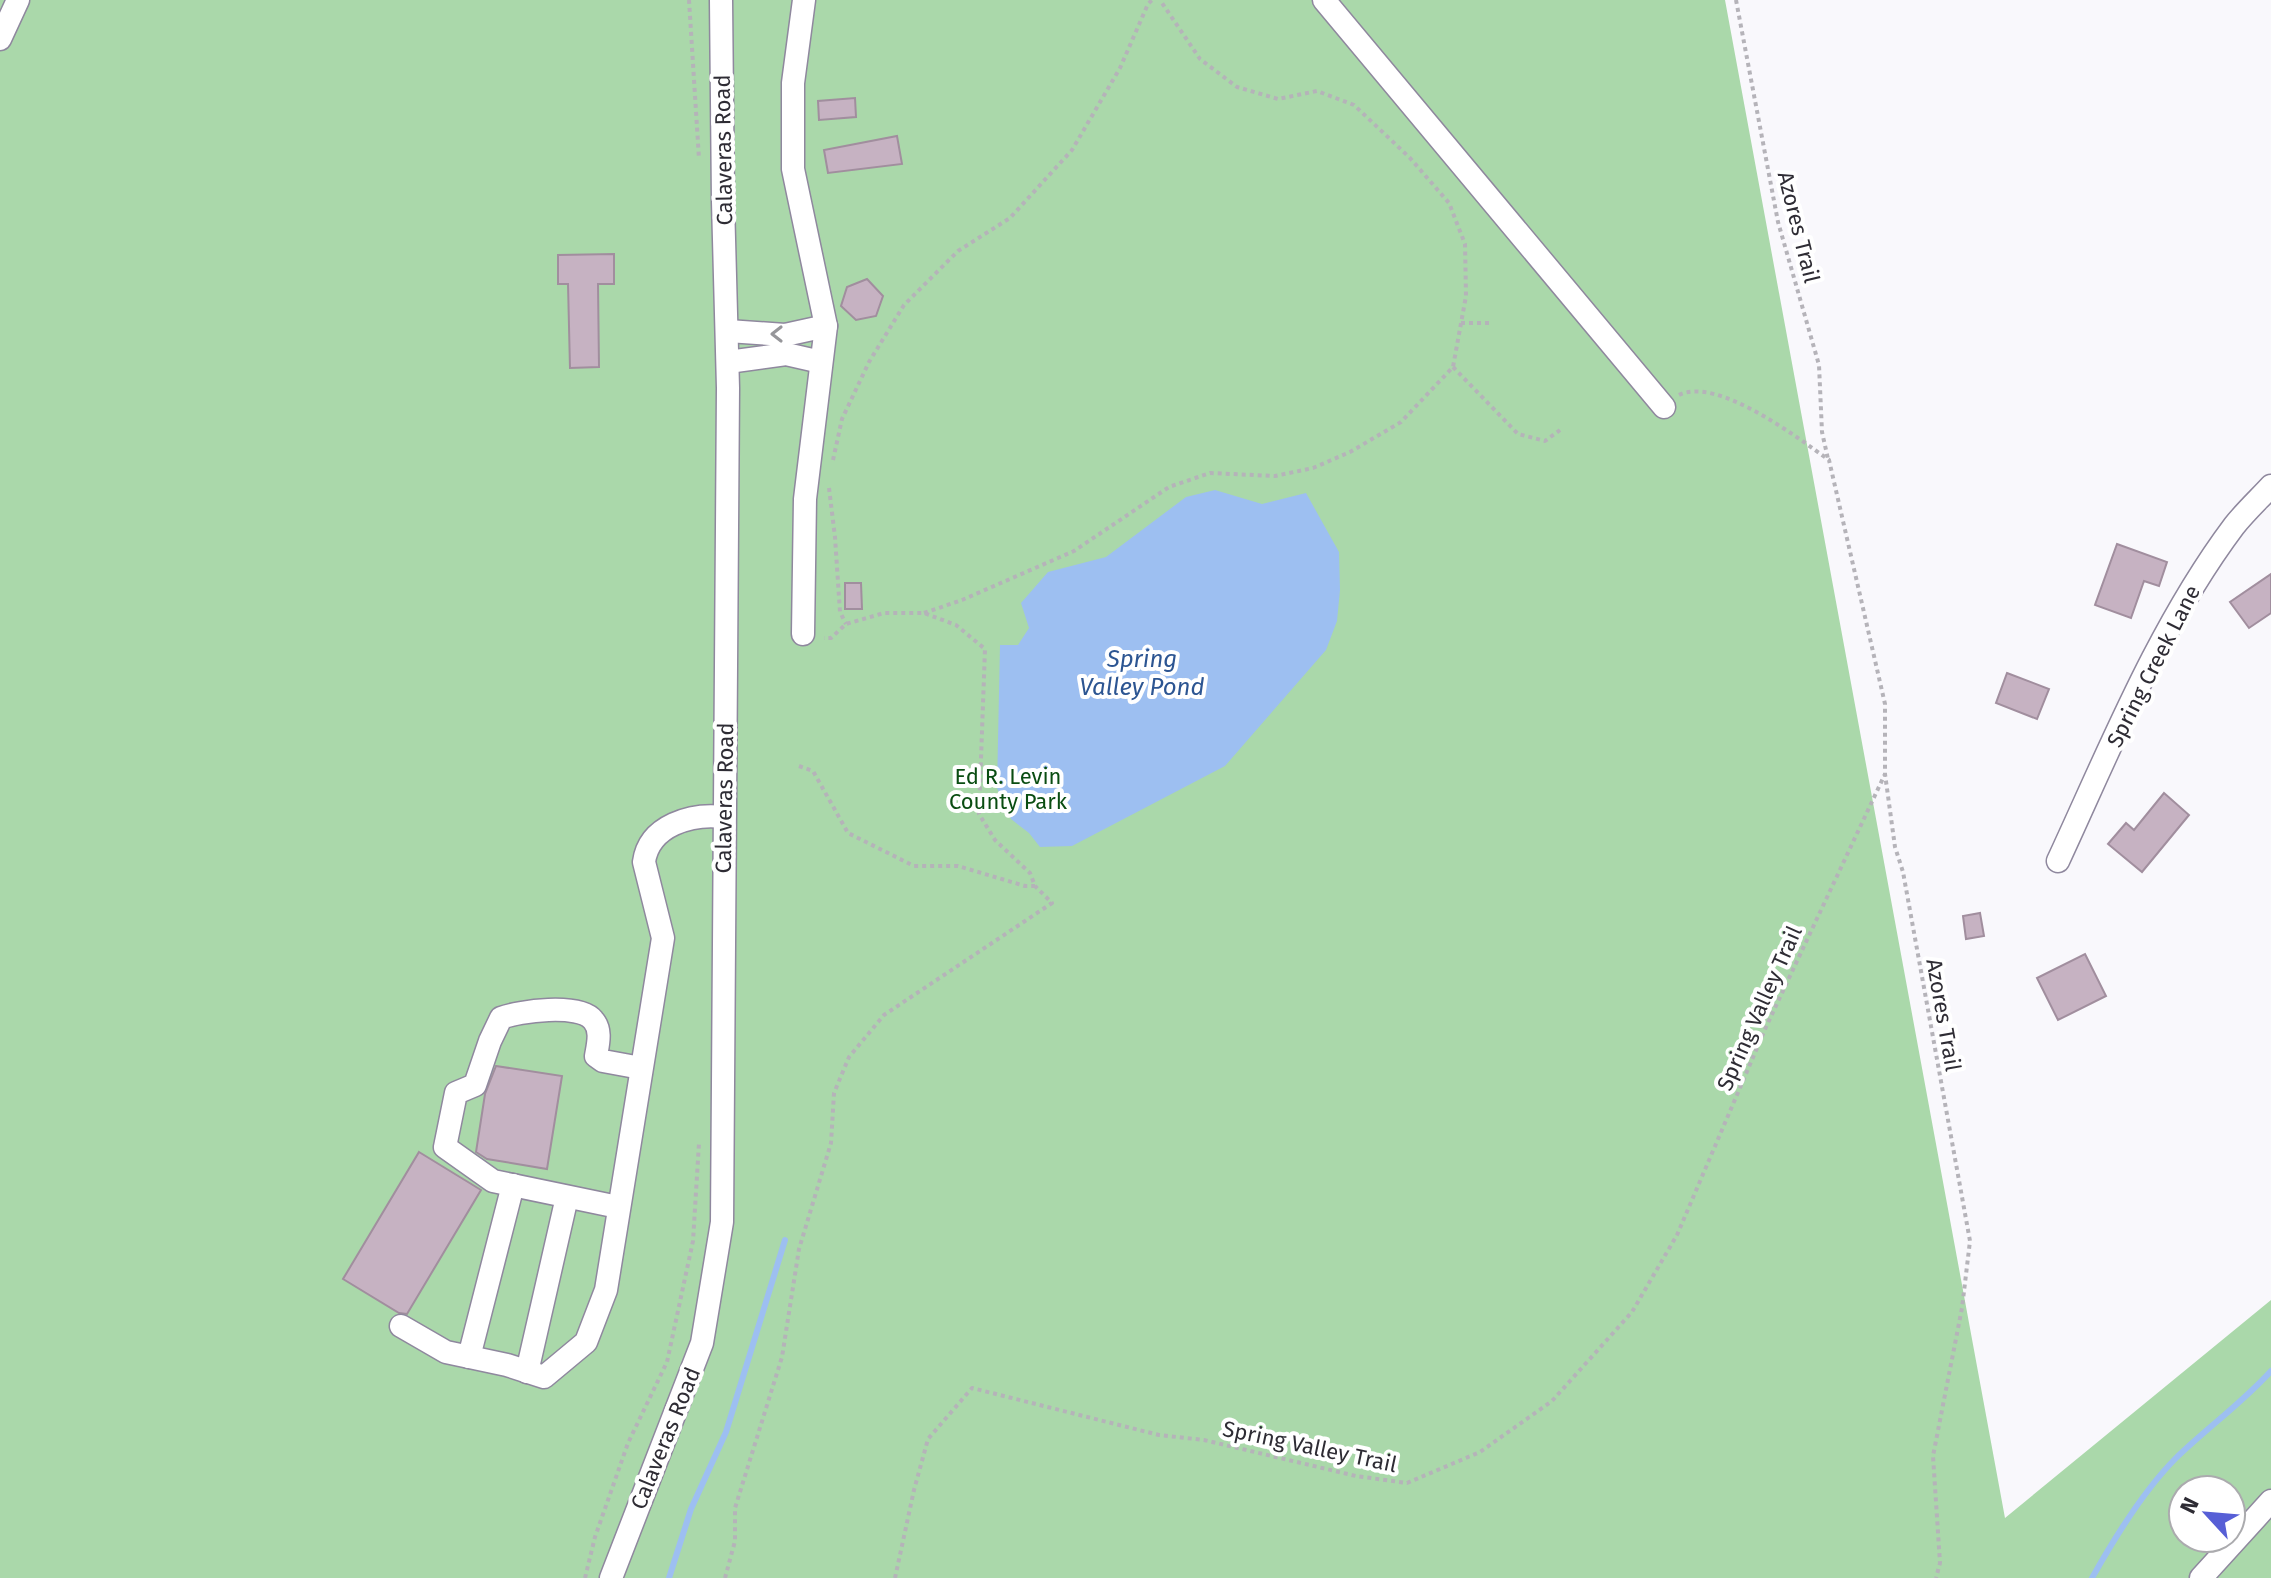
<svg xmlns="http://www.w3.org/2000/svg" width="2271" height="1578" font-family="'Fira Sans',sans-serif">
<rect width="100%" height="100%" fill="#f9f8fc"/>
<path fill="#aad8aa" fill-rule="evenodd" d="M0,0h1725l280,1518 266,-218v278h-2271zM2183,1490h48v48h-48z"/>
<polygon fill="#9dbff1" points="1215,490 1262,504 1306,493 1339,552 1340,590 1337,621 1326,650 1225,766 1072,846 1040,847 1029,833 1011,819 997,788 1000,645 1018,645 1029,628 1021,603 1048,572 1106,557 1186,497"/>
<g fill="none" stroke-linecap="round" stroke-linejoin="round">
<g stroke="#9dbff1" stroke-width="6">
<polyline points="669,1578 691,1509 726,1432 785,1240"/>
<path d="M2092,1578c23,-41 51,-87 84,-120 31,-30 66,-55 95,-87"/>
</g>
</g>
<g fill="#c6b2c2" stroke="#a18e9e" stroke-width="2">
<polygon points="855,98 856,117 819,120 818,101"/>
<polygon points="897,136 902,164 828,173 824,150"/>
<polygon points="614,254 614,284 598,284 599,367 570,368 568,284 558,284 558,255"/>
<polygon points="867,279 883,296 876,316 856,320 841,306 847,287"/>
<polygon points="2117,544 2167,562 2159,586 2144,581 2131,618 2095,605"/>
<polygon points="2271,574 2271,613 2249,628 2230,602"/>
<polygon points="845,583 861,583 862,609 845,609"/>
<polygon points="2007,673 2049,689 2037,719 1996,703"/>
<polygon points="2164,793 2189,815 2142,872 2108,844 2126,823 2134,830"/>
<polygon points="1980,913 1984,936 1966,939 1963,916"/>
<polygon points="2085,954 2106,996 2058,1020 2037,978"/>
<polygon points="496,1066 562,1076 547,1169 487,1159 476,1152 485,1094"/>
<polygon points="419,1152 481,1190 407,1314 399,1313 343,1279"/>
</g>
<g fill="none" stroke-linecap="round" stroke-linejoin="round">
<defs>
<g id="minor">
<polyline points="1324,0 1664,407"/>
<polyline points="0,39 18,0"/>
<polyline points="728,331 785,335 826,326"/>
<polyline points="728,362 786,354 821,362"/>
<polyline points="803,634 805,499 826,326 793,169 793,83 804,0"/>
<path d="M2058,861c52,-112 101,-235 176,-335 11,-14 25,-27 37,-40"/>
<path d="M618,1207l-125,-26 -48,-34 11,-54 19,-8 15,-44 11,-23c18,-7 78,-15 92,2 9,10 5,24 3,36l7,5 38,7"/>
<path d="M401,1326l45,26 61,13 37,12 42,-35 20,-52 57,-352 -19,-76c5,-37 48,-49 80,-45"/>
<polyline points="469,1357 513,1185"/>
<polyline points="527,1372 567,1197"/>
<polyline points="611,1578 702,1343 722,1222 728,388 723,202 721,0"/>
<polyline points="2201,1578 2271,1501"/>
</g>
</defs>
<use href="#minor" stroke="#8f889e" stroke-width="25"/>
<g stroke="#b5b3b9" stroke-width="4" stroke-dasharray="4 4" stroke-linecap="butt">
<polyline points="689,0 699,159"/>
<polyline points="1736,0 1778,222 1819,365 1822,432 1828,459"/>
<polyline points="1461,323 1490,323"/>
<polyline points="1453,367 1518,434 1545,441 1560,430"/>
<path d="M1679,395c38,-19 119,43 150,65l56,244v70l10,73 8,25 67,369 -8,67 -29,148 7,107 -4,15"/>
<polyline points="833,460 842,419 869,362 904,305 958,251 1010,218 1072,150 1120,68 1148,4 1152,0"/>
<polyline points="829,488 835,537 840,612 846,624"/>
<polyline points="924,613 962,600 1074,551 1169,487 1210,473 1275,476 1313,468 1350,452 1401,422 1453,367 1466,296 1465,244 1449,203 1410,158 1354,105 1317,91 1278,99 1237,87 1200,59 1160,0"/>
<polyline points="799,766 813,771 848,833 914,866 958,866 1025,886 1035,886 1030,873 995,840 979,814 985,649 956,625 924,613 884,613 846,624 831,638 824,638"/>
<polyline points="585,1578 595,1537 628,1443 667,1362 693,1241 699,1143"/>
<polyline points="725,1578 735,1541 735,1508 782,1357 799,1249 831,1143 834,1093 849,1057 884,1015 1052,903 1035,886"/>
<polyline points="895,1578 914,1490 928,1439 972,1388 1159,1435 1204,1440 1356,1476 1407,1483 1480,1452 1552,1401 1632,1312 1677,1235 1766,1027 1885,774"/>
</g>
<use href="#minor" stroke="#fff" stroke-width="22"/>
</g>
<defs><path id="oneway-chevron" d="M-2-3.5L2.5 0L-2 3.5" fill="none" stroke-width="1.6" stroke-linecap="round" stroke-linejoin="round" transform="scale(2)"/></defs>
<use stroke="#96969a" href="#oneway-chevron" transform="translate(777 334) rotate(180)"/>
<g text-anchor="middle" stroke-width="8" stroke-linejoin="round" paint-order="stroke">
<g font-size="22" fill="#2e2c34" stroke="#fff">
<text transform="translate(723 150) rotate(-91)" y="8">Calaveras Road</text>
<text transform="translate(1799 227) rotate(76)" y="8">Azores Trail</text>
<text transform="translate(2153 666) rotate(-63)" y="8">Spring Creek Lane</text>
<text transform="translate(724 798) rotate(-89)" y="8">Calaveras Road</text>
<text transform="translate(1759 1008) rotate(-66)" y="8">Spring Valley Trail</text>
<text transform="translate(1944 1015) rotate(80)" y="8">Azores Trail</text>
<text transform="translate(665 1438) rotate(-68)" y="8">Calaveras Road</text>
<text transform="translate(1310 1446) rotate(12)" y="8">Spring Valley Trail</text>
</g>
<g font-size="22" fill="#0a4d12" stroke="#fff">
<text x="1008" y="784">Ed R. Levin<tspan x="1008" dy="25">County Park</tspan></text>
</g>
<g font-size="24" font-style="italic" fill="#2c5592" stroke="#fff">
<text x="1142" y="667">Spring<tspan x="1142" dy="28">Valley Pond</tspan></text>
</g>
</g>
<g transform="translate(2207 1514) rotate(296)"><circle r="38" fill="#ffffff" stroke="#ababae" stroke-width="2"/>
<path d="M0-6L14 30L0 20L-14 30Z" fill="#575fd6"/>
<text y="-12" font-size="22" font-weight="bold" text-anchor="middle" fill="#2e2c34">N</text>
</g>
</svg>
